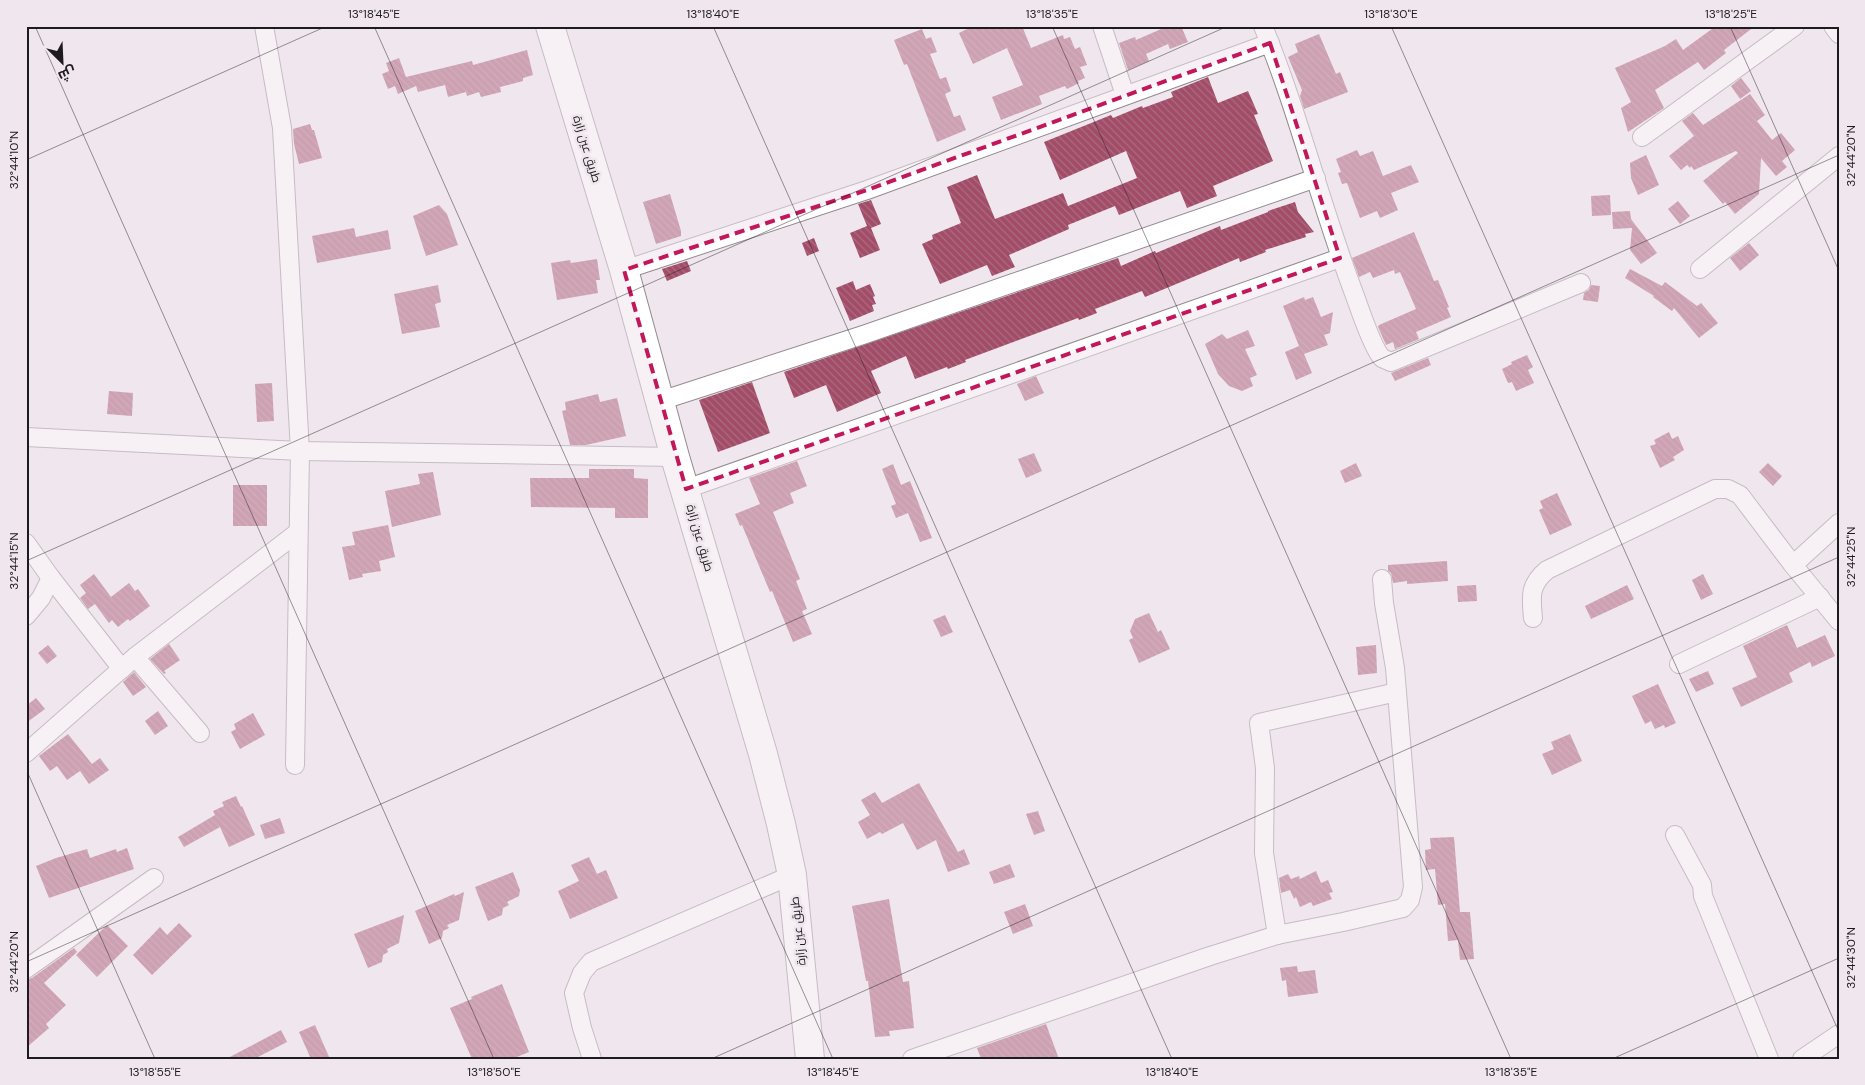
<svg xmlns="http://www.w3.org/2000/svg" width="1865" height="1085" font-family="'DM Sans',Cairo,sans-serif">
<defs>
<pattern id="building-back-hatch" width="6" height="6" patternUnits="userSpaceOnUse" patternTransform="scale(1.25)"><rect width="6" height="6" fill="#a24c68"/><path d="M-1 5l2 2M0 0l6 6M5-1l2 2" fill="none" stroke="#aa6d81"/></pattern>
</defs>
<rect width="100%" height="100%" fill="#f0e6ee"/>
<g fill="url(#building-back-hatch)">
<polygon points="973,26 1022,26 1031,48 1063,35 1064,39 1070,37 1075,49 1080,47 1087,65 1080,67 1085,78 1078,81 1079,83 1067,89 1065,86 1039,96 1042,104 1001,120 992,97 1023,85 1007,48 973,64 959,33"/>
<polygon points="1168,26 1181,26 1188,42 1170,49 1168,44 1146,54 1149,61 1128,70 1119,43 1135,37 1136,40"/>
<polygon points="1716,26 1755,26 1724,50 1726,53 1704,70 1698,62 1655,90 1664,108 1628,132 1621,108 1631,102 1615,68 1665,46 1676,39 1683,50"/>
<polygon points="922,29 926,39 931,37 937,52 930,54 940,79 946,77 951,91 945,94 954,117 960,115 966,130 937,142 907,64 904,65 894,40"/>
<polygon points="1319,34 1336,74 1340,72 1348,92 1304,109 1300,96 1302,90 1288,57 1298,52 1295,44"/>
<polygon points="527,50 533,75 523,78 523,81 500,87 501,92 481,97 479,92 467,96 466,92 448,97 445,85 418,92 416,86 398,94 395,86 388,89 382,74 389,71 386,63 399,58 406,77 472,61 473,65"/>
<polygon points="1208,77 1218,103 1248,91 1258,114 1254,115 1273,161 1213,186 1217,196 1187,208 1180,191 1119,215 1115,206 1068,225 1069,229 1009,255 1015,267 992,276 987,265 940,284 922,244 933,239 932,235 961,223 947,187 977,175 995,219 1063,193 1068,206 1137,178 1126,151 1060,180 1044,142 1111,115 1113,118 1142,106 1143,108 1173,97 1171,92"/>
<polygon points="1741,78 1751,91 1740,99 1731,86"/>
<polygon points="1750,94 1765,115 1757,121 1772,140 1781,133 1795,150 1782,161 1787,167 1776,176 1761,158 1759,194 1735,214 1725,202 1723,204 1703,181 1738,153 1736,151 1694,170 1691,166 1690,168 1687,165 1681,170 1669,156 1694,136 1682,121 1693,113 1703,125"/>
<polygon points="310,124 312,130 314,130 322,158 299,164 294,144 293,129"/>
<polygon points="1357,150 1360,156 1373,151 1383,176 1411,165 1419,182 1391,193 1398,210 1380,218 1377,211 1360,218 1347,183 1342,184 1338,173 1341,172 1336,159"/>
<polygon points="1646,155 1659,185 1638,195 1631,178 1630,163"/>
<polygon points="670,194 681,231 681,236 656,244 643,202"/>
<polygon points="1610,195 1611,215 1592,216 1591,196"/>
<polygon points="871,200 881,224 871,228 880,250 860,258 850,233 867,226 858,204"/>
<polygon points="1678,201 1690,216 1680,224 1668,209"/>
<polygon points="1295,202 1298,212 1314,232 1305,234 1306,237 1265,250 1266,252 1240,262 1239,258 1145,297 1142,291 1095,309 1097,313 1079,320 1078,318 965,360 966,362 948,369 947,367 915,379 906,356 871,371 881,393 837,412 826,385 794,398 784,372 1118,258 1121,266 1155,251 1156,253 1220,226 1221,230 1268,212 1268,211"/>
<polygon points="439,205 447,214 458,245 426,256 413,216"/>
<polygon points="1630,211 1631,219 1657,253 1641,264 1630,250 1632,228 1613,229 1612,212"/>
<polygon points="354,228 356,237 388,230 391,249 317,263 312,236"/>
<polygon points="1414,232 1434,281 1438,280 1449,307 1447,308 1451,317 1416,332 1419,339 1395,349 1393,342 1386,345 1378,327 1379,325 1416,309 1400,272 1395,274 1394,270 1373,278 1370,272 1359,277 1352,258"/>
<polygon points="814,238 819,251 807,256 802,243"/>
<polygon points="1749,243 1759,255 1740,271 1730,258"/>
<polygon points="597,259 600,280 596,280 598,293 557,300 551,263 570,260 571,263"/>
<polygon points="687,261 691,271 667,281 662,269"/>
<polygon points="1630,269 1662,286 1665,282 1697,306 1701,303 1718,323 1699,338 1674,308 1672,311 1653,297 1654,296 1625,278"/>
<polygon points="853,281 856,290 870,284 875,296 873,297 876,304 872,305 874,311 850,321 836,288"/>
<polygon points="438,285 441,302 435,304 440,327 402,334 394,294"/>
<polygon points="1591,285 1600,286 1598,302 1583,300 1584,293 1589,290"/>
<polygon points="1304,297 1305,300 1313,297 1321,317 1333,312 1330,333 1324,335 1328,345 1304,354 1312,373 1296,380 1285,352 1299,346 1283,306"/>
<polygon points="1248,330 1255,346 1245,349 1257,375 1250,378 1253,386 1242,391 1229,386 1218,374 1205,344 1222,334 1227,339"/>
<polygon points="1527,355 1533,367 1528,370 1534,383 1516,391 1512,382 1508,383 1502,369 1512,364 1511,362"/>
<polygon points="1428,358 1431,365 1395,381 1391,373"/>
<polygon points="1036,376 1044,393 1025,401 1017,384"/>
<polygon points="752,382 770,433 718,452 699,400"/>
<polygon points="272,383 274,421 257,422 255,384"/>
<polygon points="109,391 133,393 132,416 107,414"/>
<polygon points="598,394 600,402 617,398 626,436 586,445 570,445 562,411 566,410 565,402"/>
<polygon points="1669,432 1672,439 1678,436 1684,450 1673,457 1675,460 1660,468 1650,446 1656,444 1654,440"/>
<polygon points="1034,453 1042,471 1026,478 1018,459"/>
<polygon points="797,461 807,486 790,493 794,503 773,512 800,579 796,581 807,609 802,611 812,634 793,642 772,591 770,592 742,525 740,526 735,514 760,504 749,478"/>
<polygon points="1356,463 1362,476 1345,483 1340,471"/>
<polygon points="1768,463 1782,476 1773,486 1759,472"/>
<polygon points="893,464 901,485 910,481 932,538 920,542 908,513 896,518 891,506 896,504 882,469"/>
<polygon points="589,469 634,469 634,478 648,479 648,518 615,518 615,508 531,507 530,478 589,478"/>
<polygon points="433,472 441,515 392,527 385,491 420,484 418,474"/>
<rect x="233" y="485" width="34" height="41"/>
<polygon points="1557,493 1572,525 1550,535 1539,510 1543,508 1540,501"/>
<polygon points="388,525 395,557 379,561 381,571 362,574 363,577 349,580 342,547 355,545 352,532"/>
<polygon points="1447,561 1448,581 1407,584 1407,581 1393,583 1391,573 1388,571 1388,565"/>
<polygon points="94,574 111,597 129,583 135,591 138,589 150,606 130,621 128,619 118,627 112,620 109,623 95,604 88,609 80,598 86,593 80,585"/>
<polygon points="1703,574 1713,594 1701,600 1692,580"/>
<polygon points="1476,585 1477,601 1458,602 1457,586"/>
<polygon points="1627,585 1634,599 1591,619 1585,606"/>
<polygon points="1149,613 1158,632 1161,630 1170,649 1139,663 1129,640 1133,638 1130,631 1135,619"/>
<polygon points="945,615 953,632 941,637 933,620"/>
<polygon points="1787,625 1797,648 1825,635 1835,656 1812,667 1810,662 1789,673 1793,682 1741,707 1732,688 1757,677 1743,646"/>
<polygon points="169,644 180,660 164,671 166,673 164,674 150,659"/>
<polygon points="48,645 57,656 47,664 38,653"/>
<polygon points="1376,645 1377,673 1358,675 1356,647"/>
<polygon points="1708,671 1714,684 1696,692 1689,679"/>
<polygon points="134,672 146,687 133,696 123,682"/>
<polygon points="1658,684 1676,723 1665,728 1664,725 1655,729 1651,721 1645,724 1632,696"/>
<polygon points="36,698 45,709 26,723 26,706"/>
<polygon points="158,711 168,726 155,735 145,721"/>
<polygon points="253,713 265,735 240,749 231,732 236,729 234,724"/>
<polygon points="68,734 92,764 100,758 109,770 89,784 80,771 67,780 57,766 50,771 39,756"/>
<polygon points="1570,734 1582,761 1552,775 1542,754 1554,749 1551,742"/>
<polygon points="919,783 958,852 964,849 970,864 948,872 936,840 917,850 903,823 882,834 880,832 867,839 858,822 870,815 861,800 875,792 882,803"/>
<polygon points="236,796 241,807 242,806 255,835 229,847 220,827 184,847 178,837 215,815 213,811 224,806 222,802"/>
<polygon points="1038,811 1045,831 1034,835 1026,814"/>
<polygon points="280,818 285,833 265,839 260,825"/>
<polygon points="1454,837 1460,912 1470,912 1474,959 1460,960 1458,940 1448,941 1445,904 1438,905 1435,869 1426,870 1425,850 1431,849 1430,838"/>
<polygon points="127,848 134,869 49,898 36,866 56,858 87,849 90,858 116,849 117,852"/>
<polygon points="589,857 597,874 606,870 618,898 570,919 558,891 579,881 571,865"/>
<polygon points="1010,864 1015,877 994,884 989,872"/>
<polygon points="1316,871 1321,883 1328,880 1333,892 1329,893 1332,899 1313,906 1311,902 1300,907 1296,897 1294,899 1290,890 1281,893 1279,878 1288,874 1291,879 1299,876 1300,879"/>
<polygon points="513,872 520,890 519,896 507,902 509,905 503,908 502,915 488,921 475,887"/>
<polygon points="464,892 459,920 447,925 449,928 443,931 442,938 429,944 415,911 454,894 455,896"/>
<polygon points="889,899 903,982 909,981 914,1028 889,1031 890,1036 875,1037 868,981 866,981 852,906"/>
<polygon points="1025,904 1033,926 1013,934 1004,912"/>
<polygon points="404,915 399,943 387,949 388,952 383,955 382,962 368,968 354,934"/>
<polygon points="179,923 192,936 152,975 133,955 160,927 167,935"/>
<polygon points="107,925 128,946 97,977 76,955"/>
<polygon points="74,948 77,952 44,983 66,1005 46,1024 49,1028 26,1048 26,980 32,978"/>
<polygon points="1297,966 1298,972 1315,970 1318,993 1288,997 1286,980 1282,981 1280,968"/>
<polygon points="502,984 529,1052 512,1059 472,1059 450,1008 472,999 471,997"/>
<polygon points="1046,1024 1059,1059 981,1059 977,1048"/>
<polygon points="315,1025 330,1059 311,1059 299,1032"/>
<polygon points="281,1030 287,1042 254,1059 226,1059"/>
</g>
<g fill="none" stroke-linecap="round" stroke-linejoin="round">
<defs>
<g id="street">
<polyline points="264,26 282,128 300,451 295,765"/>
<polyline points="1102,26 1125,95"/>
<path d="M1263,26c36,88 58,181 92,270 5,14 18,53 27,62l9,4 5,-2 185,-77"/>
<polyline points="1833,26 1839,34"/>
<polyline points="1642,137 1795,26"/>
<polyline points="1700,269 1839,156"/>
<polyline points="624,270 867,190 1270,43"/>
<polyline points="660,401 863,335 1316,178"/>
<polyline points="26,437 300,451 675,457"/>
<polyline points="686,489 1340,258"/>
<polyline points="1839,523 1793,565 1839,621"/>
<polyline points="26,543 51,578 122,669"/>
<polyline points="26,616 41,598 51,578"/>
<path d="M1533,618c-2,-21 -4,-33 14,-48l168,-81h13l12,6 53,70"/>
<polyline points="135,657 200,733"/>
<polyline points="1679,664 1820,597"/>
<polyline points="26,753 135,657 297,533"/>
<polyline points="1675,835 1702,885 1703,896 1769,1059"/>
<polyline points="1277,935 1264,853 1265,768 1259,723 1397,692"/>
<polyline points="26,969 154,878"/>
<polyline points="592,1059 582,1028 574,993 582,973 591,962 792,875"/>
<polyline points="912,1059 1210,956 1277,935 1343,922 1403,908 1410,900 1413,887 1395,668 1384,603 1382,579"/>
<polyline points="1802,1059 1839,1034"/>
</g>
<polyline id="primary" points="550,26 624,270 675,457 763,754 781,824 792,875 810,1059"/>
</defs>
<use href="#street" stroke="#938a91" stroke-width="20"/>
<use href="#primary" stroke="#938a91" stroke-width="30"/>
<use href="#street" stroke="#fff" stroke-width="18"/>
<use href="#primary" stroke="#fff" stroke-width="28"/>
</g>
<path d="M0 0H1865V1085H0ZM1270,43l70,215 -654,231 -62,-219 243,-80z" fill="#f0e6ee" fill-opacity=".55" fill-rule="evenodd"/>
<path fill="none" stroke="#c2185b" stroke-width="4" stroke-dasharray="10 6" stroke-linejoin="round" d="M1270,43l70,215 -654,231 -62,-219 243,-80z"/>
<path fill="none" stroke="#1e1b1e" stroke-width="1" stroke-opacity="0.45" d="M35,26l459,1033M374,26l459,1033M713,26l459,1033M1052,26l459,1033M1391,26l448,1006M1730,26l109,245M26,160l301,-134M26,561l1202,-535M26,769l129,290M26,962l1813,-807M711,1059l1128,-502M1612,1059l227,-101"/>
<g text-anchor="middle" stroke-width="5" stroke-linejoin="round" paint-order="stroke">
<g font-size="12" fill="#1e1b1e" stroke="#f0e6ee">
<text transform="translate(587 149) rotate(73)" y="4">طريق عين زارة</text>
<text transform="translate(700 538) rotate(74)" y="4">طريق عين زارة</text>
<text transform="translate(798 931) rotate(-96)" y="4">طريق عين زارة</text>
</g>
</g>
<rect width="1865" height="1085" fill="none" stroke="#f0e6ee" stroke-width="55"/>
<g transform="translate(62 62) rotate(156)" stroke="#f0e6ee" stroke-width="4" paint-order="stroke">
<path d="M0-4L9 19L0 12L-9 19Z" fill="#1e1b1e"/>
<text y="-8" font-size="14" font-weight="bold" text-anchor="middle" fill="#1e1b1e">ش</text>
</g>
<rect x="28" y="28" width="1810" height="1030" fill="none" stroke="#1e1b1e" stroke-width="2"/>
<g font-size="12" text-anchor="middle" fill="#1e1b1e">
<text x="374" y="18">13°18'45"E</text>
<text x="713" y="18">13°18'40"E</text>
<text x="1052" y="18">13°18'35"E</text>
<text x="1391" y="18">13°18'30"E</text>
<text x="1731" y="18">13°18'25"E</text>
<text transform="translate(1851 156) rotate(-90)" y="4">32°44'20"N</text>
<text transform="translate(14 160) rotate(-90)" y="4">32°44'10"N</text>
<text transform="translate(1851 557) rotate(-90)" y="4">32°44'25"N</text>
<text transform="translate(14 561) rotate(-90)" y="4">32°44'15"N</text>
<text transform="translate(1851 958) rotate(-90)" y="4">32°44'30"N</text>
<text transform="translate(14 962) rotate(-90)" y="4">32°44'20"N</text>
<text x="155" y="1076">13°18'55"E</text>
<text x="494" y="1076">13°18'50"E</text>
<text x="833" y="1076">13°18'45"E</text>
<text x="1172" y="1076">13°18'40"E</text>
<text x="1511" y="1076">13°18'35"E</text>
</g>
</svg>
